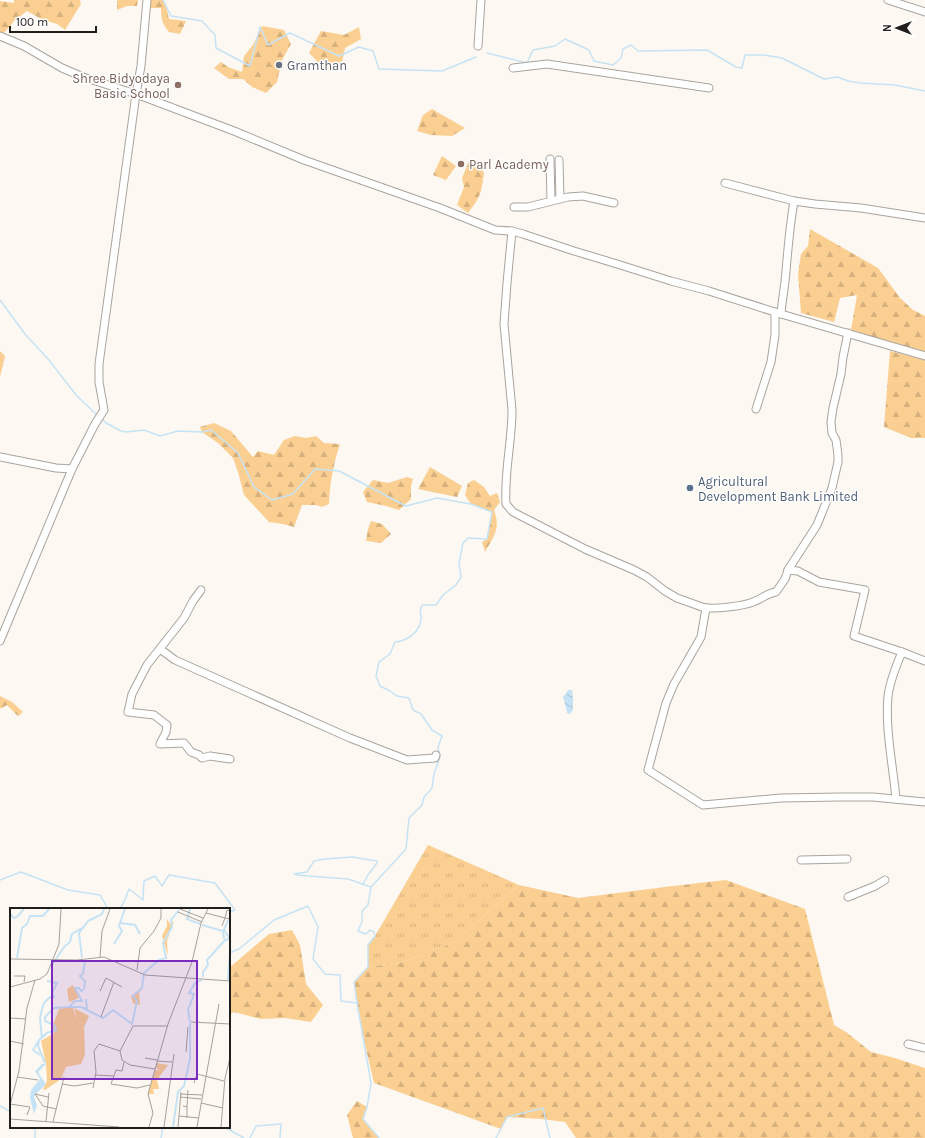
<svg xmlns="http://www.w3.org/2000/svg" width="925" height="1138" font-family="Karla,sans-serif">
<defs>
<pattern id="grass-tufts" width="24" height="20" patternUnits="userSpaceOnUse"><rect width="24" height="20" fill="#fbcf91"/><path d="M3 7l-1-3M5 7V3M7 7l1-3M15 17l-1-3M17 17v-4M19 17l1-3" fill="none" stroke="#d7b17d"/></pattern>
<pattern id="forest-firs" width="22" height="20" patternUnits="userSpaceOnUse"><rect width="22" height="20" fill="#fbcf91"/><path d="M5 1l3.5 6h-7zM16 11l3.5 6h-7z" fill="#d7b17d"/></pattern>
<pattern id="water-waves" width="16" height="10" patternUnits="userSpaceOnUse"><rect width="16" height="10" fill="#c6e3f5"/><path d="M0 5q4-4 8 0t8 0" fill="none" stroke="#aac2d2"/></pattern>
</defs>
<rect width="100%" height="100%" fill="#fdf8f1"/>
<polygon fill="url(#grass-tufts)" points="428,845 519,885 453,943 403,962 368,967 368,945 375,936"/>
<g fill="url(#forest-firs)">
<polygon points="14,0 80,0 81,4 65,30 57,24 41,19 27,11 14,21 4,33 0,32 0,1 14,3"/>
<polygon points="117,0 138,0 137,6 127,6 117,10"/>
<path d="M151,0h12l3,5 3,14 17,2 -6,13 -11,-2c-7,-8 -8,-14 -8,-24h-10z"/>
<polygon points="262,26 284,30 291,44 282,60 277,82 266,93 252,87 243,79 229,79 214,68 221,62 228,67 242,72 244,56 253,45"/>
<polygon points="359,27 361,39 345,48 341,67 325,69 309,53 321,31 344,35"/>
<polygon points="432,109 465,128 452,136 431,135 417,131 423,115"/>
<polygon points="442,156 456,166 446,180 433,175"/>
<path d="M469,161l15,11c-2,20 -4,26 -16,41l-11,-8 7,-18 -2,-9z"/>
<polygon points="810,229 878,268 900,298 913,310 925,316 925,352 905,346 875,340 851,330 857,295 840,298 834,322 801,313 798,274 801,254 808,246"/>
<polygon points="0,351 5,356 0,377"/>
<polygon points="890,351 925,360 925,438 911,438 884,427"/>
<path d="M214,423l17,8 22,26 5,-6 16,4 10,-15 11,-4 11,2 10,-2 8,7 16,1c-7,21 -10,38 -11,60l-7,3 -6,-2h-14l-8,22 -11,-3 -14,-2 -25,-27 -6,-23 -5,-14 -15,-15 -16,-11 -2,-5z"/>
<polygon points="430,467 462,486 457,497 418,489"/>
<polygon points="407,477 413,479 411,486 411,499 399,510 386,506 367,502 363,492 373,480 388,483"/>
<path d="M474,480l10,7 6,9 7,-3 3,9 -6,8c7,18 0,26 -9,42l-3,-10 5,-3 5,-27 -21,-8 -6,-9 3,-12z"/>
<polygon points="371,521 382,524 391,534 381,543 366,541 368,529"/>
<polygon points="0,696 12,702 23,712 18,716 7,705 0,709"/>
<polygon points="726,880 805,909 834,1025 846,1032 871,1052 895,1058 925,1068 925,1138 576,1138 565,1122 541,1119 508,1117 501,1129 374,1083 364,1040 354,982 368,967 403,962 453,943 519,885 578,898 673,886"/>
<polygon points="292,930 300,945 306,984 323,1005 311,1022 285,1018 261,1019 234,1012 229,1015 229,968 269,934"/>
<polygon points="357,1101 367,1107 363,1119 379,1138 353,1138 347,1115"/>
</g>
<polygon fill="url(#water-waves)" points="568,690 572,690 573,698 573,710 570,714 567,713 563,696 566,694"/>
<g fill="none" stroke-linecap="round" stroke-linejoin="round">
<g stroke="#c6e3f5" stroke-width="1.5">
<polyline points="163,0 171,16 202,21 215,35 216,48 250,66 260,27 268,45 290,33 339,56 359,47 373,51 379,69 442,71 476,57"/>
<polyline points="487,53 527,63 533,50 555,46 565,39 589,50 594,61 613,65 621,58 623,49 631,45 638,51 707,50 736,67 742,68 745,55 764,55 782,58 824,79 838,77 848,81 860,83 895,85 925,91"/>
<polyline points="0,300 25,334 49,360 76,395 98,416"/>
<path d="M101,418l5,5 15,8 5,1 18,-2 16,6 18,-5 24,1 9,-2 27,23 16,34 18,13 21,-6 22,-25 24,2 67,35 31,-8 34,6 21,8 -5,27 -19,-1 -5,5 -4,20 2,14 -5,8 -13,10 -7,10h-14c-4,8 0,9 -1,16 -3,12 -14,20 -26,21l-5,12 -11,8 -3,14 4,10 10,5 7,5 12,2 4,12 8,4 11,16 10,6 -4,11 2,10 -6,17 -2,14 -8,9 -2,8 -13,13 -3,31 -35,38 -3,18 -6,6v11l-4,9 8,3 4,-4 4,2 1,4 -7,9v22l-14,15 3,21"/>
<polyline points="294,874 307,872 314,861 325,859 352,857 377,861 377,863 368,875 363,884"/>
<polyline points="296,875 348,879 371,887"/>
<polyline points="0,880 21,872 68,890 100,895 108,909"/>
<polyline points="120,909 125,900 129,889 143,900 144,881 155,876 162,886 169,875 215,883 235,910 229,912"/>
<polyline points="229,953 239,949 274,920 308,906 318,927 313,959 325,974 340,975 341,1001 357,1003 371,1083 367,1107 363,1119 379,1138"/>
<polyline points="0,1106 11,1112"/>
<polyline points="224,1127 244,1138"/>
<polyline points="35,1138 35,1127"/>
<polyline points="161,1138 163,1127"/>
<polyline points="250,1138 256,1126 281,1124 280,1138"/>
<polyline points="496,1138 507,1117 543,1108 550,1138"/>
</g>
<defs>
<g id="minor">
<polyline points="888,0 925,12"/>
<polyline points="0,36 24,46 62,68 83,77 136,94 234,131 304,160 440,208 495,230 512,231 523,234 574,251 617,264 671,281 709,291 781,314 925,356"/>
<polyline points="478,46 481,0"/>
<polyline points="513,68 547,64 709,88"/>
<polyline points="550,159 551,201"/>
<polyline points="559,160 560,199"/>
<polyline points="725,183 794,201 815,204 861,208 925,218"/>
<polyline points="514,207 528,207 568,197 583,196 614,203"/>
<path d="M512,231l-5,52 -3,41 8,86c0,32 -8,62 -6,94l7,8 72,37 49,21 13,7 18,14 12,7 25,9c9,3 42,-1 51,-5 8,-3 15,-9 23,-10l9,-13 3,-9 29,-45 15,-37 6,-26v-7l-2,-15 -4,-7 -1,-11 2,-14 8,-34 2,-17 5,-24"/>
<path d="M781,314c1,-14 4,-28 5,-43 2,-24 4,-47 8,-70"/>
<polyline points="756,409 771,362 775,335 775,312"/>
<polyline points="0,457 56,468 72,469"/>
<polyline points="788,570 798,571 819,582 865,590 854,636 902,652 925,661"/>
<polyline points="201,590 193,601 184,618 147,665 132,694 128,712 154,715 167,725 166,732 160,744 184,743 191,752 199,755 202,758 210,756 230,759"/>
<polyline points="706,608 701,637 674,684 666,703 648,770 703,805 781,798 840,797 873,797 925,802"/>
<polyline points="0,641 72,469 95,424 104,410 99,382 99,364 136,94 141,66 147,0"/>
<polyline points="160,649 175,660 350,738 407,760 435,758 436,755"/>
<path d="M896,799c-3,-34 -11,-69 -8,-103 2,-15 8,-30 14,-44"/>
<polyline points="801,860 847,859"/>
<polyline points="848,897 875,886 885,880"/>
<polyline points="908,1044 925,1048"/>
</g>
</defs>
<use href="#minor" stroke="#a9a49d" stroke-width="9"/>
<use href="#minor" stroke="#fff" stroke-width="7"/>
</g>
<circle fill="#6b7280" stroke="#fff" stroke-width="1.5" cx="279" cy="65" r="4"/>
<g fill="#8d6e63" stroke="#fff" stroke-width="1.5">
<circle cx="178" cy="85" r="4"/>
<circle cx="461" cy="164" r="4"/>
</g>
<circle fill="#5c6f8a" stroke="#fff" stroke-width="1.5" cx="690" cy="488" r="4"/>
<g text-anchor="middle" stroke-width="3" stroke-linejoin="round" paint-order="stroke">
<g font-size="13" fill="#5b616d" stroke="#fff" text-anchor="start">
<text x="287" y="70">Gramthan</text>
</g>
<g font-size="13" fill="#785e54" stroke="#fff" text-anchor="end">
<text x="170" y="83">Shree Bidyodaya<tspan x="170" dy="15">Basic School</tspan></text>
<text x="469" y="169" text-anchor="start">Parl Academy</text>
</g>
<g font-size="13" fill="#4e5e75" stroke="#fff" text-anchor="start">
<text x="698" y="486">Agricultural<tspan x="698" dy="15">Development Bank Limited</tspan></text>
</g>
</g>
<g transform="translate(10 908)">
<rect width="220" height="220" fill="#fdf8f1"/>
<path d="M64,100l15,8 -5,11 -7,-8z" fill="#fbcf91"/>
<path d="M157,11l3,5 4,-3 -7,20 1,15 -6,-20 5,-10zM63,77l6,13 -10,4 -2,-13zM133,79l-4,6 1,12 -7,-2 -2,-7zM62,98l5,13 7,8 1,27 -4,10 -15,3 -5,12 -16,11 -2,-1 4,-8 -1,-17 -5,-23 13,-8 -1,-8 6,-16zM147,155l11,2 -11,15 2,9h-6l1,5h-6l7,-24h4l-3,-2z" fill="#fbcf91"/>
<path d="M32,156h4l-7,7v3l7,10 -12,12 3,10 -3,8 -4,-16 1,-8 9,-11 -5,-8z" fill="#c6e3f5"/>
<path fill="none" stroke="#c6e3f5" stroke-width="2" d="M180,1l-3,10 13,5M0,6l4,4 3,-1 7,-8M218,12l-4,10 6,9M110,15l15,2 5,9M192,17l21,6 1,8M104,36l8,-13 -3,-5 6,-17M7,50l5,-30 5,-4 3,-8h13l6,-7M72,50l-3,-25 9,-12 14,-7 2,-5M41,58l14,-20 5,-4 2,-8 10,-6M193,69v-5l5,-7 -1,-5 18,-20 5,-1M218,72l2,-29M60,99h11l22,11 10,-8 19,14 5,-23 -4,-5 9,-8 2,-15 15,-13 7,-2 -3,-15 9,-16 -1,-7 8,-10M74,100l3,1 -1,-10M180,114l-2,-12 6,-16 -5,-1 6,-10 7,-3M32,130l-2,-20 2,-9 2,-6 6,-6h4l-2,-4 5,-10 -10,-2M29,132l-6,10 7,5M35,155l-7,-17 1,-6 8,-7 9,-3 -1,-4 -10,-5v-4l9,-9 15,-1 6,-6h7l-7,-13h4l2,3 3,-2 1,-8 -5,-5 3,-2 2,-13M163,219l5,-35 6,-6 6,-27v-36"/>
<path fill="none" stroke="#a5a19c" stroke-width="1" d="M170,1l23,9M220,3l-3,-1 -2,8 4,1 1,-5M168,4l24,10M196,5l19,5 -3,8M90,49l2,-26 8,-22M0,51l67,1 27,-3 41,18 85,6M127,62l3,-22 14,-17 7,-13v-9M4,68h11l-1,6M0,79l30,-8 7,-5 12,-30 2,-35M90,83l6,-13 16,9M91,109l13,-35M0,110l16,1M181,114l39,2M0,133l14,3M176,144l2,-25M135,150l12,2M147,153l15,1M114,154l-2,9 -6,-1 -5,14 26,4 13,-3M145,161l-25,-4 -8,-5 -2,-9 13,-25h35M85,167l19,1M7,169l21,3M184,175l3,-9 27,7M52,176l12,2 19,-3M83,180l3,-16 -2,-21 5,-7 21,7M25,186l8,12 13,3M25,186l13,3M170,186l22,1M170,189l21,2M191,195l22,5M0,196l20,3 -3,8M0,197l9,-34 8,-63 8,-28M173,198l4,1v11M177,199l1,-17M169,208l2,-24M0,211l109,8M36,213l3,-28M43,214l11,-45M139,219l4,-14 -5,-19 20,-70 24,-62 9,-39 7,-14M154,219l10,-73M168,219l1,-11 20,2M187,219l22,-123M211,219l4,-49 5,-20"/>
<path fill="#7b2cbf" fill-opacity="0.15" stroke="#7b2cbf" stroke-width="2" d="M42,53h145v118h-145z"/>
<rect width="220" height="220" fill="none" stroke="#211f1d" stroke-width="2"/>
</g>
<g transform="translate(897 28) rotate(270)" stroke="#ffffff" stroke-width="3" paint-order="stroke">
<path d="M0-3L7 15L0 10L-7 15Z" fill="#211f1d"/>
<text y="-6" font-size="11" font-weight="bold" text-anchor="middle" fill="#211f1d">N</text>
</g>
<path d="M10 26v6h86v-6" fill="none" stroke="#211f1d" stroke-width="2"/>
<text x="16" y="26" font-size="12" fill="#211f1d" stroke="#ffffff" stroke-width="3" paint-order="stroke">100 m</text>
</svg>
